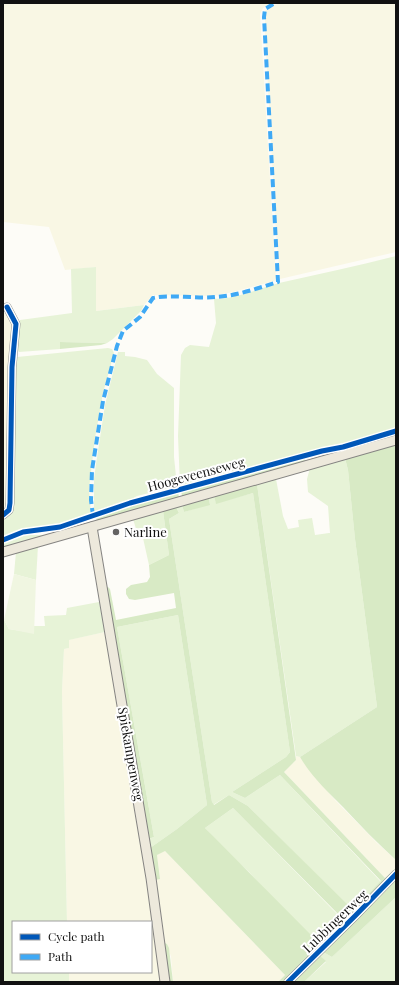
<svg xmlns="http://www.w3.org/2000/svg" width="399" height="985" font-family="'Playfair Display',serif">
<rect width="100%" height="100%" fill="#fdfcf7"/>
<g fill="#f9f7e4">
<polygon points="3,3 271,3 263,8 260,14 276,278 274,281 233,292 212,296 153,295 144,305 96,311 96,267 65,270 49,227 3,222"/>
<polygon points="279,3 396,3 396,252 280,279 276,233 265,34 265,11"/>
<polygon points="3,311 13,322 7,503 3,511"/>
<polygon points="105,632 145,854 160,982 69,982 69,972 151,972 151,922 67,922 62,692 64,649 69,648 68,640"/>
<polygon points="296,756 300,757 310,771 336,801 377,843 396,860 396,868 385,878 284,772 296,760"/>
<polygon points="162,851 165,851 285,975 278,982 173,982 171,957 167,944 163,942 155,880 160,878 157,855"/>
</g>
<g fill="#e7f3d7">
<path d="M396,256v172l-59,17 -15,3 -142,38 -2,-50 3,-81 4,-7 5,-3 19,2 7,-24 -2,-24c22,0 43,-10 65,-16 39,-9 78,-17 117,-27z"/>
<polygon points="96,267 96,311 144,305 141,311 113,339 107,343 60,342 60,349 19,352 17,350 20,320 72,313 71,269"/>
<polygon points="108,348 112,349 114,353 103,393 95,438 89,489 91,515 54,526 23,530 3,539 3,518 10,511 14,361 17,357"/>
<polygon points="118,352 125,352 125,356 135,357 147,360 157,374 174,388 174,457 177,486 137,496 124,503 94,514 94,479 96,464 105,405"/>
<polygon points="396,432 396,438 324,458 322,452 340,448"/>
<polygon points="345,458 348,470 355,539 377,707 300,757 296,756 257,484 276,479 283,516 288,529 299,527 298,520 312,518 315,535 329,533 330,533 328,506 308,492 307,479 310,468"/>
<polygon points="253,493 290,752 286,757 232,792 245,798 280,775 381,882 369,893 371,897 367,901 363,899 352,910 248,806 229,795 213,805 212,802 169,519 179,513 176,507 182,505 184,512 210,504 209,498 214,496 216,503"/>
<polygon points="163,511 169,555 149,565 143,538 137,532 133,519"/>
<polygon points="24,535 48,535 5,548 3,542 18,536"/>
<polygon points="38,546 36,580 14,574 16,552"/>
<polygon points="99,602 105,632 69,640 69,648 64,649 62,692 67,922 13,922 13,972 69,972 69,982 3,982 3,622 4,620 9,629 34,633 34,626 45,626 44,616 66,615 67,608"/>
<polygon points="178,615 207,805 177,829 150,848 148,839 154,837 117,627"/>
<polygon points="233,808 342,919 321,939 322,945 318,949 249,872 226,851 205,828"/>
<polygon points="396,897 396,982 304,982 326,962 319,955 323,952 332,957"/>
</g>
<g fill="#d8eac5">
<polygon points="60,342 107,343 101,345 60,349"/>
<path d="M396,444v416c-19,-17 -36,-35 -53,-53 -15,-15 -32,-31 -43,-50l77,-50 -22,-168 -7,-69 -3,-12z"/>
<polygon points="304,457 306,462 184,497 182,496 181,491"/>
<polygon points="257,484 296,760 284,772 385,878 396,868 396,870 371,897 368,895 369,893 381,881 280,775 245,798 232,792 286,757 290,752 253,493 216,504 214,496"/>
<polygon points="178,491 179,498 98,522 95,517 134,503"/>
<polygon points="209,498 210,505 184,512 182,505"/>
<polygon points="176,507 179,513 169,519 212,802 214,805 229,795 248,806 352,909 363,899 367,901 322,945 321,939 342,918 233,808 205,828 318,942 318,949 284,982 278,982 285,975 165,851 157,855 160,879 155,880 150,848 177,829 207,805 178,615 117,627 154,837 148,839 104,588 108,587 110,589 116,620 176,608 174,593 135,600 129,599 126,594 126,589 131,585 147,582 150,577 149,565 169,555 163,511"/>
<polygon points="396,878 396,897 332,957 323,952"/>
<polygon points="163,942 167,944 169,948 173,982 168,982"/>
<polygon points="319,955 326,961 304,982 292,982"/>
</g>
<polygon fill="#f0f6e1" points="14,574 36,580 34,634 9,629 4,620"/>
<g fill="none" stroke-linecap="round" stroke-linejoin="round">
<defs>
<g id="minor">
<polyline points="3,515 9,510 10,503 12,367 16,324 7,307"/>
<polyline points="288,982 355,916 396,874"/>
</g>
<g id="major">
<polyline points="92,527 151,878 165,982"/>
<polyline points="3,552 396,440"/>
</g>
</defs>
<use href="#minor" stroke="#979795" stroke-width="9"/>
<use href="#major" stroke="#858482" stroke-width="11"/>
<use href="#minor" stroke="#fffffe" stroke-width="7"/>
<use href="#major" stroke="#ede9dc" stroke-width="9"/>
<path stroke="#3fa9f5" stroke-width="4" stroke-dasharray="8 4" stroke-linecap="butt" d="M93,516l-2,-16 1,-30 11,-69 14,-55 6,-15 17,-14 13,-19c19,-4 43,1 62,-1 22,-1 43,-9 63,-15l-14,-265 1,-8 10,-6"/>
<defs>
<g id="cycleway">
<polyline points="3,515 9,510 10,503 12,367 16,324 7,307"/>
<polyline points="3,540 23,532 60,527 130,503 322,451 343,447 396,431"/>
<polyline points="288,982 355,916 396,874"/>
</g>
</defs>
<use href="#cycleway" stroke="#fff" stroke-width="8"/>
<use href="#cycleway" stroke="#0057b8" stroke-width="5"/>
</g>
<circle fill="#646362" stroke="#fff" stroke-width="1.5" cx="116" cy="532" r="4"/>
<g text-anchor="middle" stroke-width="4" stroke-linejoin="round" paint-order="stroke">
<g font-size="13" fill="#111" stroke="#fff">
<text transform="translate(196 474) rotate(-15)" y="5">Hoogeveenseweg</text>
<text transform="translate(131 754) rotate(80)" y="5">Spiekampenweg</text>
<text transform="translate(335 921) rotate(-44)" y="5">Lubbingerweg</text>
</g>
<g font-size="13" fill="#111" stroke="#fff" text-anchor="start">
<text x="124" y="537">Narline</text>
</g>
</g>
<rect width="399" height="985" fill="none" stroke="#111111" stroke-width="8"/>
<rect x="12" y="921" width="140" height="52" fill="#ffffff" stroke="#a0a0a0"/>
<rect x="20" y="934" width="20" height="6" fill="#0057b8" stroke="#a0a0a0"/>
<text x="48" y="941" font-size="12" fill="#111111">Cycle path</text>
<rect x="20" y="954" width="20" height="6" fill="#3fa9f5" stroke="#a0a0a0"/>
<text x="48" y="961" font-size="12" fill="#111111">Path</text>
</svg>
